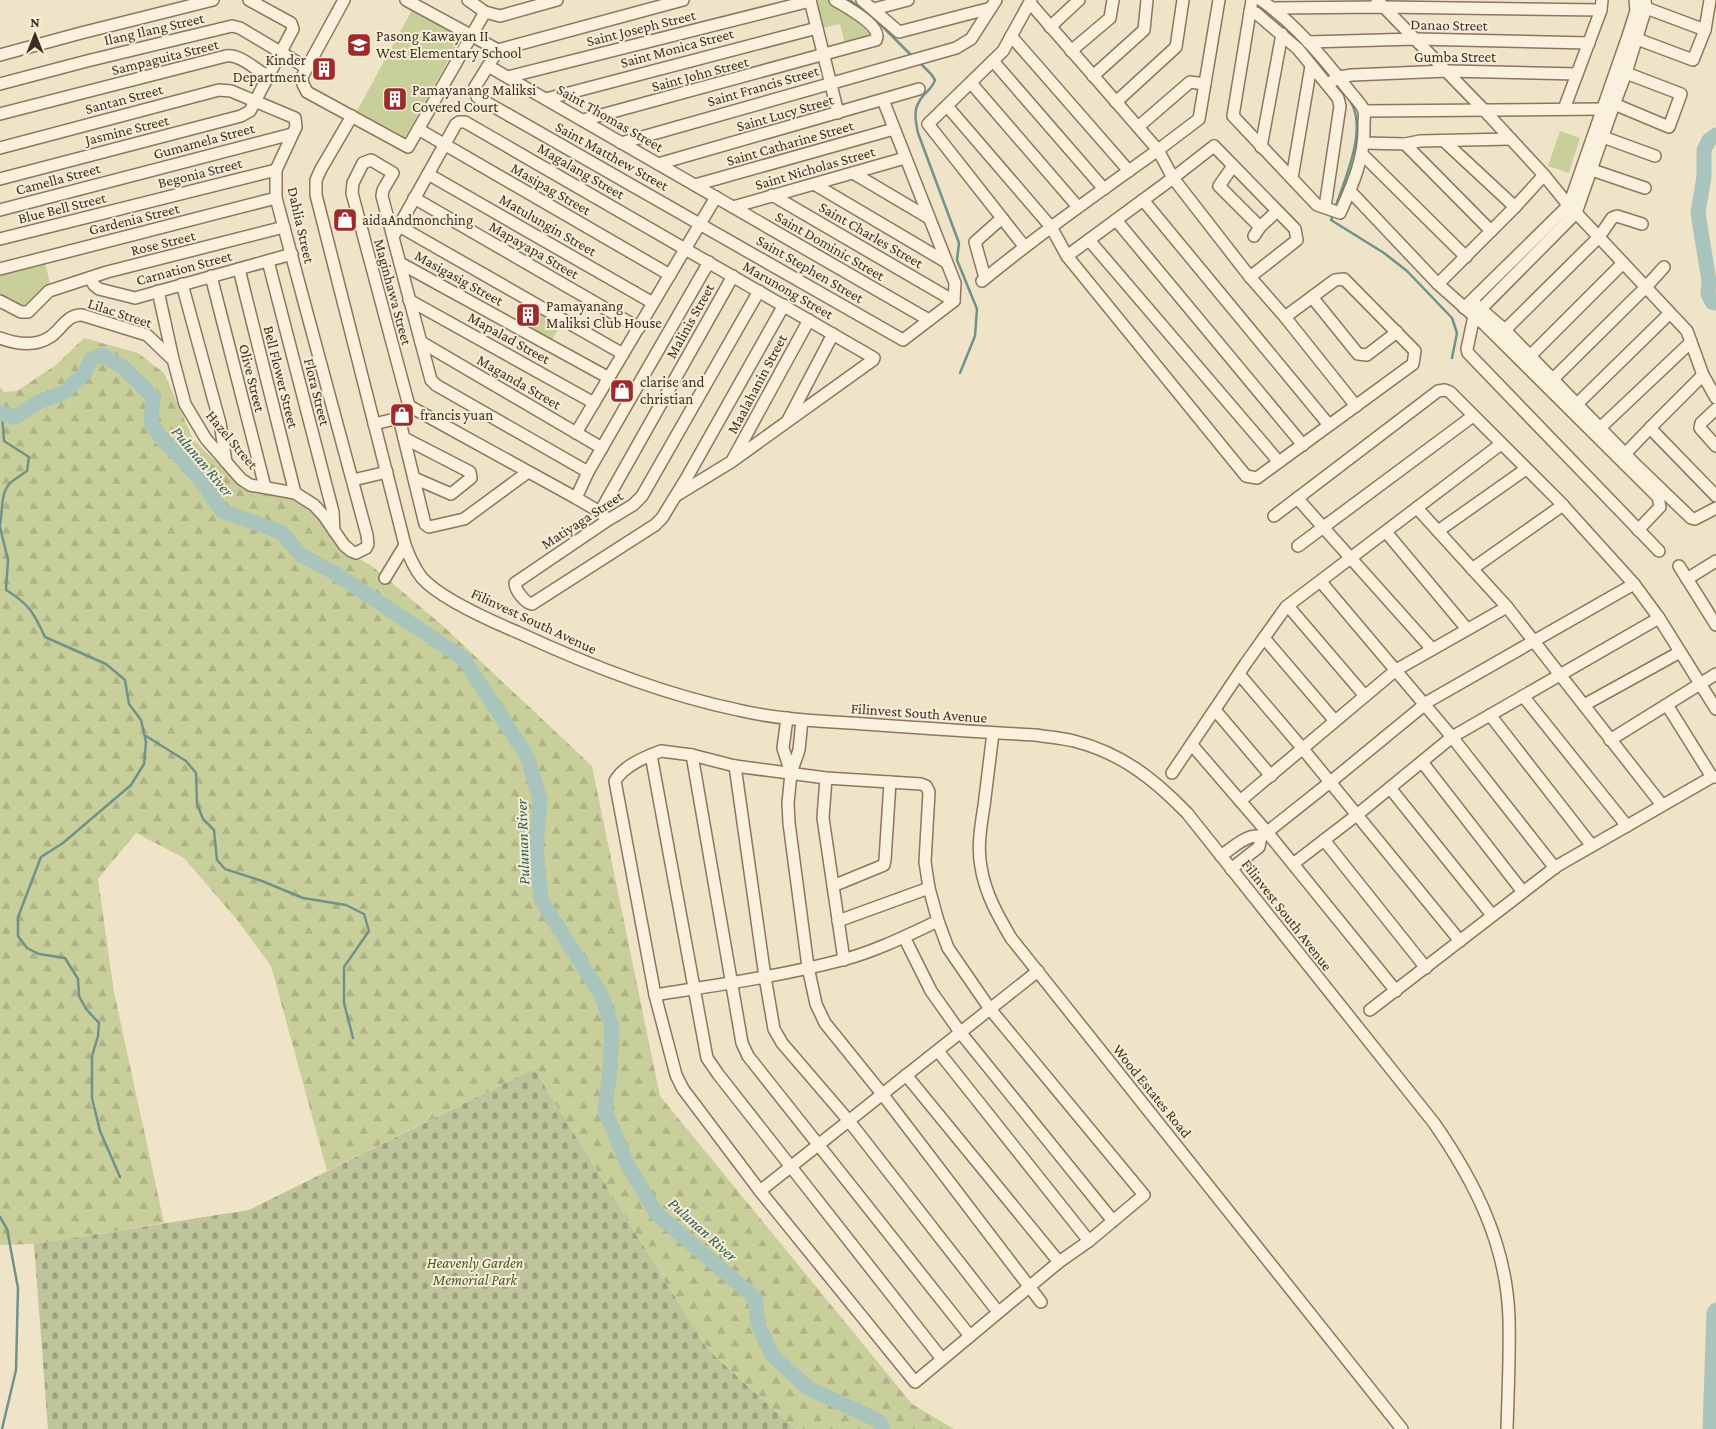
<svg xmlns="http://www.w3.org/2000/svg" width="1716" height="1429" font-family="'Crimson Pro',serif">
<defs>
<pattern id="forest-firs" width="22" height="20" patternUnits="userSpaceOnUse" patternTransform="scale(1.25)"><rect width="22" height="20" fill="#c9cf9b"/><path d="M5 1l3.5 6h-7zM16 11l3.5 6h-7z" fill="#aeb285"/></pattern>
<pattern id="cemetery-stones" width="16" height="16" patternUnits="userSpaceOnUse" patternTransform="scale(1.25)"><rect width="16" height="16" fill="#bfc49a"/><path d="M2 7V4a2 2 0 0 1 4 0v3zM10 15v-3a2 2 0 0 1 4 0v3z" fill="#9ca07d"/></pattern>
</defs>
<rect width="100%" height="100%" fill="#f0e4c8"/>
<g fill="#c9cf9b">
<polygon points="816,0 827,0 867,25 871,35 869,38 845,44 840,24 822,28 815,3"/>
<polygon points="413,8 462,36 405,137 357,111"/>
<polygon points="1560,131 1580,138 1569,173 1548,166"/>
<path d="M45,262l5,22c-23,23 -20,28 -50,11v-22z"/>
<polygon points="540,309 563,321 552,340 529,327"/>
</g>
<polygon fill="url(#forest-firs)" points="84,338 138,353 164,373 193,439 243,489 299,497 314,511 337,547 372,566 443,626 592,766 660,1096 912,1404 954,1429 795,1429 707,1349 534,1069 327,1171 271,966 237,920 184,858 136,833 98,879 114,992 164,1223 34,1244 0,1245 0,387 4,392 17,391 56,365"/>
<polygon fill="url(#cemetery-stones)" points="534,1069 707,1349 795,1429 48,1429 34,1244 249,1210"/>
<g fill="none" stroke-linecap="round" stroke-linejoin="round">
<g stroke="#6f938a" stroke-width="2.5">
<polyline points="849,0 868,12 912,56"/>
<polyline points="1256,5 1307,49 1330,77"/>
<path d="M920,63l11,11 4,6c-3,10 -12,13 -16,22 -6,9 -3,21 -1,31l41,110 -2,17 20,49 -2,27 -15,37"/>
<polyline points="1336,83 1345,94"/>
<path d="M1335,208c10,-29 35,-83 13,-110"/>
<polyline points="1333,215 1331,220 1384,253 1407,271 1452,318 1457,333 1452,358"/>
<path d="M0,525c3,-14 0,-31 10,-42 5,-4 11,-8 17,-12l2,-14 -25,-16 -2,-27"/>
<path d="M0,527l8,33 -2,30c23,14 28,23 39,47l61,27 19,16 4,24 12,16 5,22 -2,22 -13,21 -68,58 -22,14 -23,60v19l9,12 12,6 26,4 13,21 1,17 7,13 13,14 -1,13 -6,20v42l8,33 20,46"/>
<polyline points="146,736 186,761 196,773 197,804 203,819 214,830 217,860 225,869 262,881 303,898 346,905 364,914 369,931 344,967 344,1003 353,1038"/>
<polyline points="0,1217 7,1229 18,1288 16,1370 2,1429"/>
</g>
<g stroke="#a9c4bc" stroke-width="15">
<polyline points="1716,135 1709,140 1704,150 1704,176 1698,213 1709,281 1708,294 1712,302 1716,303"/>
<polyline points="0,413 15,417 38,402 63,393 84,374 91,360 102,355 123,367 153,397 151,422 160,437 182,459 202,482 222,511 281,532 301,555 333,572 463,658 527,756 540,800 536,848 541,900 602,996 612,1028 610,1069 605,1110 627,1164 657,1214 755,1298 758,1324 772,1355 808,1388 879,1421 883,1429"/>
<polyline points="1710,1429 1714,1313 1716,1310"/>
</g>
<defs>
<g id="minor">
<polyline points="344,0 302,77 303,84 307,92 408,147 485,12"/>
<polyline points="406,0 498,50"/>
<polyline points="468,0 485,12 500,16 557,0"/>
<polyline points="810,0 838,113"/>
<polyline points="862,0 899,32 991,8"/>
<path d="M1252,0l-19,116 84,89 23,8c13,-29 25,-56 24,-88 0,-5 1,-11 0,-15 -4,-8 -12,-15 -17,-22 -25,-32 -52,-64 -86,-88"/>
<polyline points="1377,0 1484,110 1544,175 1565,201 1687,331 1703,375"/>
<polyline points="1030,3 1158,150 1199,119 1219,0"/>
<polyline points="1272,8 1384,7 1601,10"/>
<polyline points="1646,8 1705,30"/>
<polyline points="874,9 908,0"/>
<polyline points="1250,11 1256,13 1298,49 1338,98 1340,106 1325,207"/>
<polyline points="1050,27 1079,0"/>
<polyline points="1011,36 1129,171"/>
<polyline points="1637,39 1693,60 1705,30 1710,0"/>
<polyline points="1308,42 1416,39 1589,43"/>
<polyline points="498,50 475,87 477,97 903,340 954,301 955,283 883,100"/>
<polyline points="498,50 683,0"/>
<polyline points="1071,51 1110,18 1113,0"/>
<polyline points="0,55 81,33 213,0"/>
<polyline points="993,61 1104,189"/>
<polyline points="488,66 929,320"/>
<polyline points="1093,76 1144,30 1147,0"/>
<polyline points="508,77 810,1"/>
<polyline points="971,83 1078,207"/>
<polyline points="0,84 87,61 232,26 240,28 307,68"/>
<polyline points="1328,84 1339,77 1352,75 1447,71 1577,74"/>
<polyline points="546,99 817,28"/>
<polyline points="1116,102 1176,47 1183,0"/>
<polyline points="1614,104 1669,127 1681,94 1626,73"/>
<path d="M947,106l104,121 16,29 106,-78 77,99 47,-37 -2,-11 -81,-83 -41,32 -15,-28c-60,43 -120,85 -176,131"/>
<polyline points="1564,109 1601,10 1602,0"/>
<polyline points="1364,111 1602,109"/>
<path d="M0,114l226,-58c14,-2 29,13 41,20"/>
<path d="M352,116l-31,53 -5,11v15l89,350c4,11 9,23 17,33 19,21 69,43 95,54 71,33 144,62 221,78 42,10 85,11 127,14 57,4 114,8 170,11 13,2 26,3 39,6 47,12 79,37 113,72l247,310c41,59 73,122 75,196 1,36 -1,73 -2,110"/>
<path d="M583,120l293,-80c7,-14 -30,-33 -41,-40"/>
<polyline points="1138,127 1190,82 1205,84"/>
<polyline points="418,129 670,275"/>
<polyline points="1603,137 1655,156"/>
<polyline points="1444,141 1515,207"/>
<polyline points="621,143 956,48 971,39 996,0"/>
<polyline points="1365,143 1405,144"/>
<polyline points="1261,147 1282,34"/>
<polyline points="0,148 219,90 231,91 295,118 296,127 276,170 276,198 367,535 368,544 366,548 356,553 351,551 344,545 324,516 314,505 295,493 250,485 241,479 206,439 185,404 173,359 158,291"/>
<polyline points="1362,154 1466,257"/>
<polyline points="658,164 919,89"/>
<polyline points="1233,166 1219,186 1260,227 1254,236"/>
<polyline points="1592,170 1645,188"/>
<polyline points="853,173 929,218"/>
<polyline points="428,174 653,303"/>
<polyline points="1292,178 1311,66"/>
<polyline points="0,179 241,116 250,111 293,29 291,23 249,0"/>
<polyline points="814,184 946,262"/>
<polyline points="695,185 894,129"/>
<polyline points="1350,191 1438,284 1515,207 1544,175"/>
<polyline points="772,195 954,301"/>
<polyline points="414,198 639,328"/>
<polyline points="1143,200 1329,425"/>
<polyline points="733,207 905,158"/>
<polyline points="0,210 292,134"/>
<polyline points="1116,220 1303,445"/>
<polyline points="399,226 623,354"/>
<polyline points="1260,227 1277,211"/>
<polyline points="1491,231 1405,144 1420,141 1511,139"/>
<polyline points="394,235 456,124 459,122 465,122 874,358 873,360 731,462 677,495"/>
<polyline points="0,239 276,170"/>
<polyline points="1089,240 1279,462"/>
<polyline points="1024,246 928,124 1003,51 1031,0"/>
<polyline points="1067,256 1246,476 1257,478 1413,364 1415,351 1344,279 1335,280 1285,317 1250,277"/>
<polyline points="268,261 333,512 334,531"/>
<polyline points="400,263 609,378"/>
<polyline points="0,269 276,198"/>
<polyline points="239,269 295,493"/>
<polyline points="211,276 265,487"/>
<polyline points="90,278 94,285 99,289 135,298 292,254"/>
<polyline points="985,278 975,242 1002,218"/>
<polyline points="182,284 220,423 226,462"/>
<polyline points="1438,284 1474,316 1467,349 1468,353 1659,551"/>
<path d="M759,291l-117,205 -9,9 -25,15 -93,63c0,7 10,20 17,21l123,-79 7,-7 24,-39 98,-174"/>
<polyline points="1312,297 1358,354 1367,355 1397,332"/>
<polyline points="409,300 594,403"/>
<polyline points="0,301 21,312 28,312 49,291 107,272 284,227"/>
<polyline points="1475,304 1505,330 1636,465 1691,518 1695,519 1716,508"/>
<polyline points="1464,308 1569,205 1628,36 1636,11 1635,0"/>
<polyline points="1285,317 1356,406"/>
<polyline points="1505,330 1599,237 1612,218 1617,216 1642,224"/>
<path d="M0,338c16,6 35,9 50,-1 11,-7 17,-23 32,-22l65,20 24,23"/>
<polyline points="421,342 602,448"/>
<polyline points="1530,356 1623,263"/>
<polyline points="1553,379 1646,287 1664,267"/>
<polyline points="1716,398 1703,375 1650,428 1716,496"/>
<polyline points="1577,404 1670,313"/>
<polyline points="409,406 352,193 353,183 363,163 371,160 393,173 383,190 382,196 431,380 436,385 588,472"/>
<polyline points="409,406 576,498 600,512 605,517"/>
<polyline points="1716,409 1701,423 1700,428 1716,446"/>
<polyline points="399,418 425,524 429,527 464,519 528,472"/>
<polyline points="788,420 833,334"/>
<polyline points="374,424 399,418 403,414"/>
<polyline points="1600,428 1691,342"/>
<polyline points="576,433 716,197"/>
<polyline points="404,438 470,472 471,478 451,494 414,478"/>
<polyline points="1625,454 1650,428"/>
<polyline points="733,459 809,320"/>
<polyline points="353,480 387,472"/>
<polyline points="576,498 588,472 709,262"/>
<polyline points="1297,498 1432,649"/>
<polyline points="1417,508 1507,607 1662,805"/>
<polyline points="600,512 733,276"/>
<polyline points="1274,516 1438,391 1445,390 1450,392 1560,502 1634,584 1659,618 1716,709"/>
<polyline points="1638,530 1660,507 1658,497 1484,324 1474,316 1576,213 1611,113 1626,73 1646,8 1645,0"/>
<polyline points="1438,531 1526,469"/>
<polyline points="1386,532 1467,629"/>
<polyline points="1298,546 1473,416"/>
<polyline points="1679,566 1716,625"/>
<polyline points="1472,569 1563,505"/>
<polyline points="385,578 405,545"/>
<polyline points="1687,579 1716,561"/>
<polyline points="1321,582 1452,737 1555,868"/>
<polyline points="1288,606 1365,696"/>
<polyline points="1264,638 1335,721"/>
<polyline points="1239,674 1303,749 1460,941"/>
<polyline points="1523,696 1627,826"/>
<polyline points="1584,705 1680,652"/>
<polyline points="1667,705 1712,777"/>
<polyline points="1215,710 1271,776"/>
<polyline points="1490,715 1592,846"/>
<polyline points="787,718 783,748 791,773"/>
<polyline points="802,720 799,750 791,773 788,803 789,823 808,967 816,1004 825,1023 883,1095 1041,1302"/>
<path d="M993,733c-3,24 -6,48 -9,73 -3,19 -7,41 -3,61 4,26 17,49 30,71l391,491"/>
<polyline points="1610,740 1716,674"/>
<polyline points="1192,745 1267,832 1396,991"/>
<path d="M661,751l31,4 43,11 91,12 95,6 5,2 3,6 -4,70 4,26 9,33 10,27 42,61 154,186 -55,46 -30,21 -144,120 -155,-191 -77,-102 -7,-14 -21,-80 -40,-214c8,-15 30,-24 46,-30z"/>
<polyline points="651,755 707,1058 718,1074 942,1359"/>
<polyline points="692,755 742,1043 748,1056 970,1336"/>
<polyline points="1422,762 1523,892"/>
<polyline points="735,766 765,977 774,1029 782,1043 849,1121 998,1312"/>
<polyline points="1172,773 1246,663 1286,607 1501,444"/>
<polyline points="826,778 823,818 844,960"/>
<polyline points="1390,788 1492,915"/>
<polyline points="1240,801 1396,670 1507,607"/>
<polyline points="1261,837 1334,779 1429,701 1634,584"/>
<polyline points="1324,840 1426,968"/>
<path d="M1221,856c10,-7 28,-24 40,-19l-2,10 -28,22"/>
<polyline points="1293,864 1358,814 1452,737 1659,618"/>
<polyline points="833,886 884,865 885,860 890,782"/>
<polyline points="838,921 929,888"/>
<polyline points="904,937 931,991 960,1032 1113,1221"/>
<path d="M655,995c63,-10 126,-19 187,-35 32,-8 66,-25 96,-39"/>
<polyline points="1370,1010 1557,866 1712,777 1716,777"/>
<polyline points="938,1051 1089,1241"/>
<polyline points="906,1075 1059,1262"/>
<polyline points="760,1191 1038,971"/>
</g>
</defs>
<use href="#minor" stroke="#8d765c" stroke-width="14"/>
<use href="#minor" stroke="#faf1dc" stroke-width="11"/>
</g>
<defs>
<symbol id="school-square" viewBox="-11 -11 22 22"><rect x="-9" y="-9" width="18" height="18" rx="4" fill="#9e2a2b" stroke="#f7eed8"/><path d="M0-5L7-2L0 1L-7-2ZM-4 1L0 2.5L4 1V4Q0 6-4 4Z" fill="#fff"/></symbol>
<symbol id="building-square" viewBox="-11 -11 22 22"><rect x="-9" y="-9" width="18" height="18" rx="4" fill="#9e2a2b" stroke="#f7eed8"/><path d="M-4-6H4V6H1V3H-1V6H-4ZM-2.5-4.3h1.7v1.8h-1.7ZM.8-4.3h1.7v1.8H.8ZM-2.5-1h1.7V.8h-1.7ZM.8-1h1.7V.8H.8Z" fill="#fff"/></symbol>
<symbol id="shop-square" viewBox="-11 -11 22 22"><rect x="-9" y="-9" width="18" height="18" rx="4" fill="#9e2a2b" stroke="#f7eed8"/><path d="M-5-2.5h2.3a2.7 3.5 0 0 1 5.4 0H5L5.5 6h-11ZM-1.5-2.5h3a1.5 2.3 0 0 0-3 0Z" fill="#fff"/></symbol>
</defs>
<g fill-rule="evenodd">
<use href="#school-square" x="345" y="31" width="28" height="28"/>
<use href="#building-square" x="310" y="55" width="28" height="28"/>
<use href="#building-square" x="381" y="85" width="28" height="28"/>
<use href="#shop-square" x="331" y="206" width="28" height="28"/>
<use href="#building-square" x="514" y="301" width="28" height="28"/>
<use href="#shop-square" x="608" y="377" width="28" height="28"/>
<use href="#shop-square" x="388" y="401" width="28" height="28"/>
</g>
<g text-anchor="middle" stroke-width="4" stroke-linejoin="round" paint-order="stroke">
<g font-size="15" fill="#3d2e20" stroke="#f7eed8">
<text transform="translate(1449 25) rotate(1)" y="5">Danao Street</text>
<text transform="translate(641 28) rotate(-14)" y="5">Saint Joseph Street</text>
<text transform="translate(154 29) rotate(-13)" y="5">Ilang Ilang Street</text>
<text transform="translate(677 48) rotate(-15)" y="5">Saint Monica Street</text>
<text transform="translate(165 57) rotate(-14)" y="5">Sampaguita Street</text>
<text x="1455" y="62">Gumba Street</text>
<text transform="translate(700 74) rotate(-15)" y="5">Saint John Street</text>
<text transform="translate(763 86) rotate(-16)" y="5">Saint Francis Street</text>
<text transform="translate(124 99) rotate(-15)" y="5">Santan Street</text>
<text transform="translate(785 113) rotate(-16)" y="5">Saint Lucy Street</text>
<text transform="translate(610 118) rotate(30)" y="5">Saint Thomas Street</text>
<text transform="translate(127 130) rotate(-14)" y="5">Jasmine Street</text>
<text transform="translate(204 141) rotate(-15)" y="5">Gumamela Street</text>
<text transform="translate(790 143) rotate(-16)" y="5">Saint Catharine Street</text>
<text transform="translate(612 156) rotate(29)" y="5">Saint Matthew Street</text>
<text transform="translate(815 168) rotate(-16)" y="5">Saint Nicholas Street</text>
<text transform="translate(581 171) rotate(30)" y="5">Magalang Street</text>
<text transform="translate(200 173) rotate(-14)" y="5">Begonia Street</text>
<text transform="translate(58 179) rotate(-15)" y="5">Camella Street</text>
<text transform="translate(551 189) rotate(30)" y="5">Masipag Street</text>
<text transform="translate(62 208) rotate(-14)" y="5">Blue Bell Street</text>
<text transform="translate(134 219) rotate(-14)" y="5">Gardenia Street</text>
<text transform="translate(301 225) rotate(77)" y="5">Dahlia Street</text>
<text transform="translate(548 225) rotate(30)" y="5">Matulungin Street</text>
<text transform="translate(871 235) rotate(30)" y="5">Saint Charles Street</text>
<text transform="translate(163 243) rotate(-14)" y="5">Rose Street</text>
<text transform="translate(830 246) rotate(30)" y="5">Saint Dominic Street</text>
<text transform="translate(534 250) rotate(30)" y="5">Mapayapa Street</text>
<text transform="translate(184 268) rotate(-15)" y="5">Carnation Street</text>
<text transform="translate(810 269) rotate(30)" y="5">Saint Stephen Street</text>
<text transform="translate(459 278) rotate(29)" y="5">Masigasig Street</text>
<text transform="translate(788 290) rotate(30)" y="5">Marunong Street</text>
<text transform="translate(393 292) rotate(75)" y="5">Maginhawa Street</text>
<text transform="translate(120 313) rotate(18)" y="5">Lilac Street</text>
<text transform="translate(690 321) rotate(-61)" y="5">Malinis Street</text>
<text transform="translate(509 338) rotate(29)" y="5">Mapalad Street</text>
<text transform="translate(281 377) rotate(76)" y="5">Bell Flower Street</text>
<text transform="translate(252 378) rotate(76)" y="5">Olive Street</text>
<text transform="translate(519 382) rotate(30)" y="5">Maganda Street</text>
<text transform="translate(757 384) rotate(-62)" y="5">Maalahanin Street</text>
<text transform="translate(317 392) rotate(76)" y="5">Flora Street</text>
<text transform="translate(232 440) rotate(50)" y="5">Hazel Street</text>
<text transform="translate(582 520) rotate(-33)" y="5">Matiyaga Street</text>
<text transform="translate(534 621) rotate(25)" y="5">Filinvest South Avenue</text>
<text transform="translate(919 713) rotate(4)" y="5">Filinvest South Avenue</text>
<text transform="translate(1287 915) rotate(52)" y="5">Filinvest South Avenue</text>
<text transform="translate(1152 1091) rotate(51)" y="5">Wood Estates Road</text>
</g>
<g font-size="15" fill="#3d2e20" stroke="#f7eed8" text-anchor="start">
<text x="376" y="41">Pasong Kawayan II<tspan x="376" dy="17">West Elementary School</tspan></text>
<text x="306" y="65" text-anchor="end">Kinder<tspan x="306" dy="17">Department</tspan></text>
<text x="412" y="95">Pamayanang Maliksi<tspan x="412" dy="17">Covered Court</tspan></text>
<text x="362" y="225">aidaAndmonching</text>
<text x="546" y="311">Pamayanang<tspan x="546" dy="17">Maliksi Club House</tspan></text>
<text x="640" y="387">clarise and<tspan x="640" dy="17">christian</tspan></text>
<text x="420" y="420">francis yuan</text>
</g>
<g font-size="15" font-style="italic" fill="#4d5a26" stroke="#f7eed8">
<text x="475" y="1268">Heavenly Garden<tspan x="475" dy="17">Memorial Park</tspan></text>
</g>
<g font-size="16" font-style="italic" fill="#2f5d5a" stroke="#f7eed8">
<text transform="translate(203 461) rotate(50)" y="6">Pulunan River</text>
<text transform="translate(522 842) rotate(-92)" y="6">Pulunan River</text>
<text transform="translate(703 1229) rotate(42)" y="6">Pulunan River</text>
</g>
</g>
<g transform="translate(35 35)" stroke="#f7eed8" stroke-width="4" paint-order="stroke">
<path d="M0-4L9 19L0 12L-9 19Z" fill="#3d2e20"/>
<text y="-8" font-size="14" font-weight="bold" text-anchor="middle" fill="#3d2e20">N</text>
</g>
</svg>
